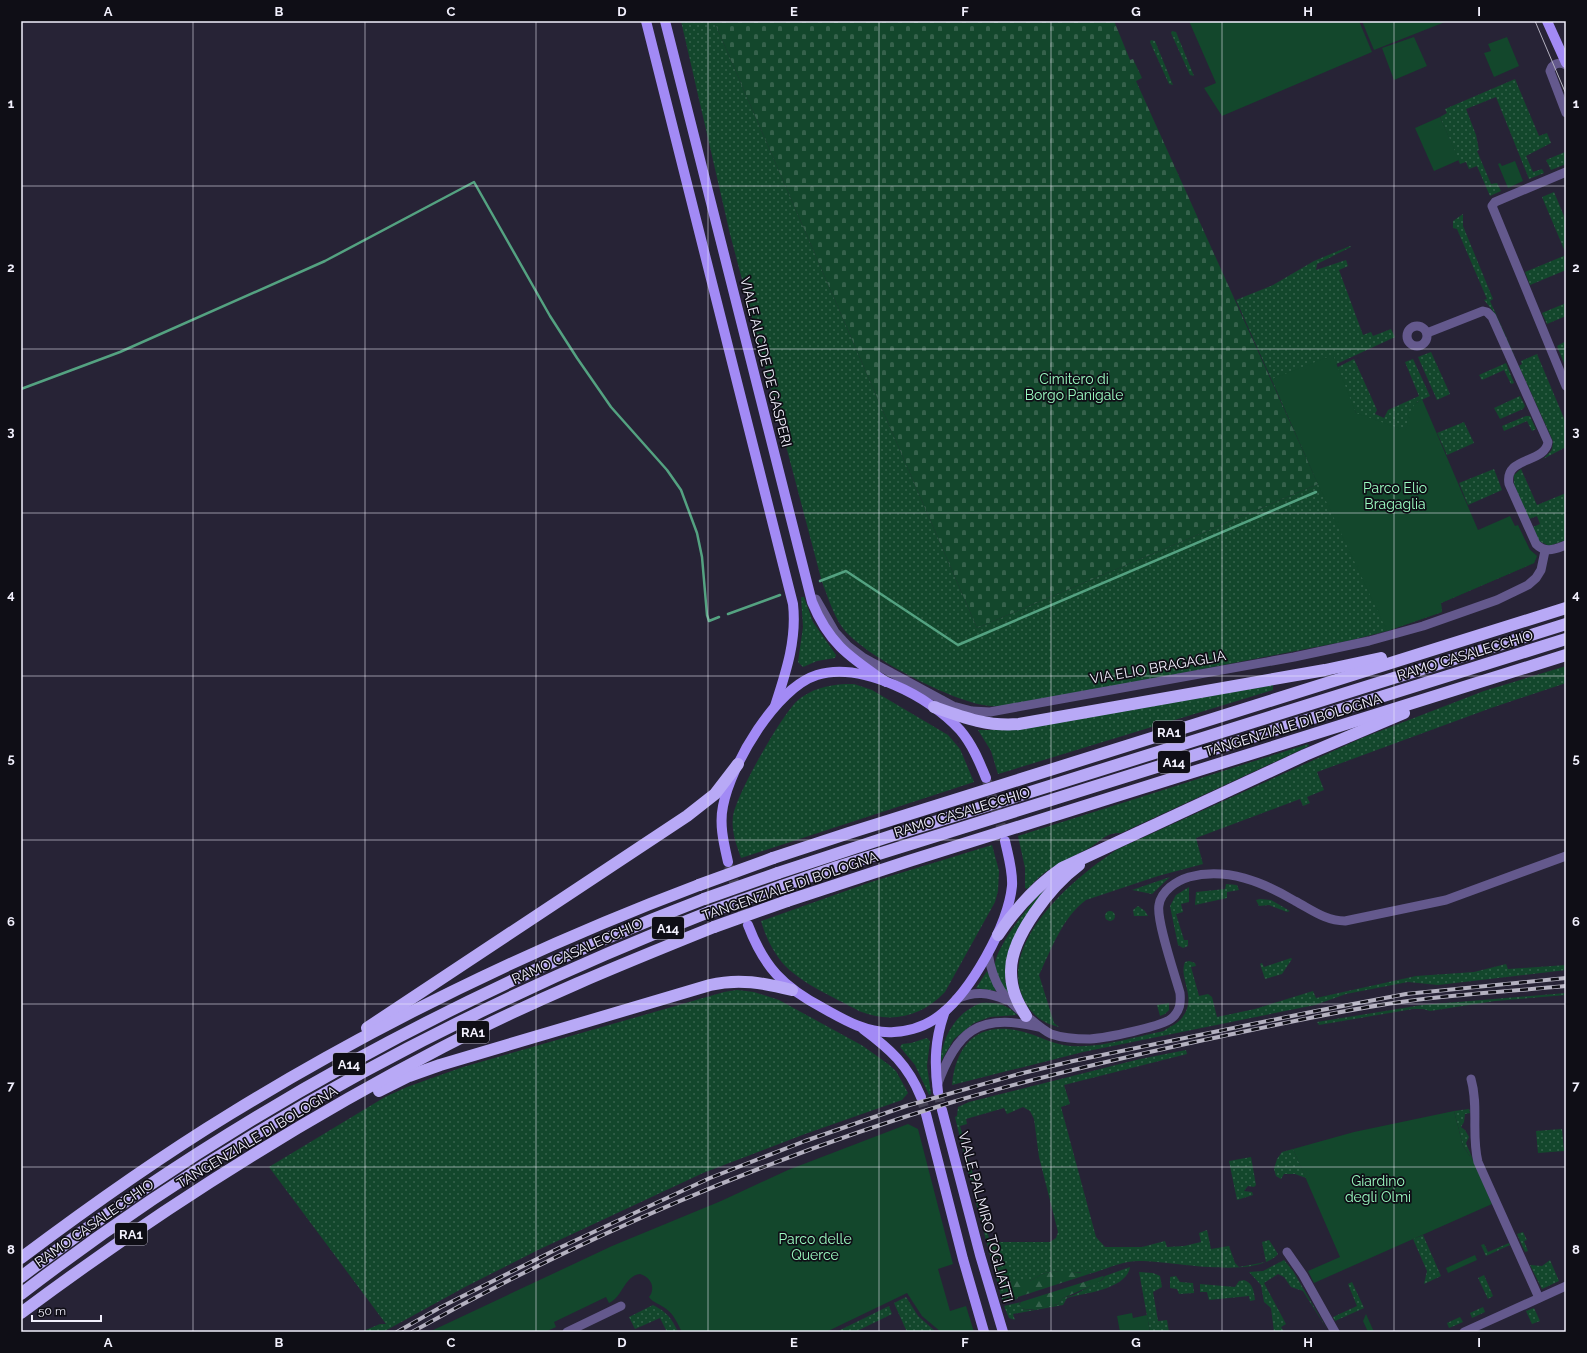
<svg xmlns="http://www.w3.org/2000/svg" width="1587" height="1353" font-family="Raleway,sans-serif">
<defs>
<pattern id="grass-dots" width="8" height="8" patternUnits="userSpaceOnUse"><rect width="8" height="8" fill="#13472c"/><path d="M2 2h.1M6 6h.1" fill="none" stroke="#36624c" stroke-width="1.8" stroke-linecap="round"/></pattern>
<pattern id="forest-firs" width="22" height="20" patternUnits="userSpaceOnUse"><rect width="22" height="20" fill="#13472c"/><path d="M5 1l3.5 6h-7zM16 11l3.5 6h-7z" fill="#36624c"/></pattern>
<pattern id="cemetery-stones" width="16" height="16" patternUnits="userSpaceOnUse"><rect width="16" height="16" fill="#13472c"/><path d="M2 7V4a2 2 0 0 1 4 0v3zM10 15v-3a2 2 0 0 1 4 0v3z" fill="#36624c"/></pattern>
</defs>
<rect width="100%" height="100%" fill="#272336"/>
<g fill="url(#grass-dots)">
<path d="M681,21h33l263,607 341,-144 -82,-184 37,-15 41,-24 36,-15 1,1 -34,17 -1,6 30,-10 2,6 -9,4 24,65 8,-3 2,4 18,-7 4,8 -65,30 -1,108 201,75 7,6 -3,7 -93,40 1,9 -55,19 -35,9 -339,66c-9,0 -21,1 -30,-1 -35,-6 -121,-50 -141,-78 -9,-13 -14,-30 -20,-45l-92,-348z"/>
<polygon points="1172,31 1176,32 1194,76 1190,75 1171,33"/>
<polygon points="1151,40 1155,41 1173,85 1169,84 1150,42"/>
<polygon points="1515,79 1539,136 1547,133 1551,143 1526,156 1533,172 1542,169 1544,173 1529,179 1496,97 1466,109 1476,135 1479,150 1477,151 1491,184 1497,183 1501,191 1490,196 1477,166 1469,169 1466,162 1460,164 1440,117 1447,113 1445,109"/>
<polygon points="1565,152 1566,164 1551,170 1546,160"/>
<polygon points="1554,192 1566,221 1566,254 1542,197"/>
<polygon points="1463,214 1463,226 1493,299 1490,301 1517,361 1493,311 1484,300 1487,299 1457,229 1453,228 1453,221"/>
<polygon points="1566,255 1566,270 1530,285 1525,272"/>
<polygon points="1566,303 1566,316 1547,324 1542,313"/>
<polygon points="1566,341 1566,368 1557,346"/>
<polygon points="1431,352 1450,394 1437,400 1418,357"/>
<polygon points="1537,354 1566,423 1566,447 1543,459 1552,450 1553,441 1519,366 1522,364 1521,361"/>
<polygon points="1354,359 1377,410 1375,414 1384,418 1388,410 1419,396 1405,362 1413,359 1430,396 1417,402 1407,428 1384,463 1332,370"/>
<polygon points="1506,363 1514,383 1511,384 1504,370 1482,380 1479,375"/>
<polygon points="1520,396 1525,406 1523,409 1500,419 1494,408"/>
<polygon points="1526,416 1530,416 1536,429 1532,431 1527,421 1504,431 1502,426"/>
<polygon points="1464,422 1474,443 1447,455 1437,433"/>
<polygon points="1494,469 1502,490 1468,505 1459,483"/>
<polygon points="1521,469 1537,505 1566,493 1566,540 1549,546 1539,541 1533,527 1540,524 1537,516 1529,519 1514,484 1514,475"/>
<polygon points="801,597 804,597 813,622 836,655 835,658 817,661 803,667 798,662 803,627"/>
<path d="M1566,666v17l-75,25 -174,64 7,18 -17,7 3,6 -7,3 -3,-7 -104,39 7,26 -45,12 -72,24c-24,18 -34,48 -47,75l15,48 5,4c-17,-4 -27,-12 -35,-27 -28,-58 52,-124 94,-151l244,-111 122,-47z"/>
<path d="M845,684h9l18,6 76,45 12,14 14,33 -233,76c-5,-14 -10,-28 -8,-42 3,-21 48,-100 64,-115 14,-12 30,-16 48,-17z"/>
<polygon points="1273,685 1273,690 998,774 991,751 978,730 1013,730"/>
<path d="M1308,744l1,2 -188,87c-17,0 -19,8 -32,15 -22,12 -45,20 -61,41l-3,-1v-20l-7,-32z"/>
<path d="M992,845l7,26 -1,20 -3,11 -50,90c-24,25 -54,32 -86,19 -25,-14 -65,-30 -81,-54 -8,-11 -13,-23 -17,-36l110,-39z"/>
<polygon points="1170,877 1152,894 1132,890"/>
<polygon points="1226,884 1237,885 1239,890 1227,892 1227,898 1195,905 1196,892 1225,889"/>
<polygon points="1189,887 1189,902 1181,904 1183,912 1176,914 1184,940 1188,940 1188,946 1183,948 1178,945 1170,906 1176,895"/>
<path d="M1044,890l-37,68 -2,22 5,16c-7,-8 -14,-19 -15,-30 -2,-15 37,-66 49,-76z"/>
<polygon points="1260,899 1271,900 1290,911 1287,912 1269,905 1259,906 1256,900"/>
<polygon points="1138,906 1145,911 1148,916 1134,916 1133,910"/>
<circle cx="1110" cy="916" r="5"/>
<polygon points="1291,958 1292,959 1282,974 1265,979 1260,964 1262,963 1264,967"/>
<path d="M1189,961l6,2 1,3 -5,1 8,29 9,-2 4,3 5,20 38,-8 58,-18 3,7 100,-22 58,-4 32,-8 2,5 58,-4v5l-128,15 -30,-3 -62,12 -31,11 -232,47 -131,33c4,-43 28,-65 72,-53 16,4 30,13 47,14 31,2 62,-9 93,-15 4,-4 12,-6 17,-12 18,-21 -3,-39 4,-57z"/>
<polygon points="987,971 996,991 976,988"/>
<polygon points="737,990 754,992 779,1000 863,1046 888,1064 896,1071 908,1093 902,1100 805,1134 703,1173 538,1250 465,1287 383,1332 361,1332 380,1324 386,1324 269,1167 385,1097 407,1087 463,1067 724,992"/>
<polygon points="1566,993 1566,995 1495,1001 1430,1011 1423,1009 1413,1009 1319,1025 1317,1022 1422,1005"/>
<path d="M981,1003c14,-1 26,1 36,12l-27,2 -16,6 -20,16 -14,24c2,-26 16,-51 41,-60z"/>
<polygon points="1169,1003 1169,1010 1165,1014 1160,1016 1157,1005"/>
<polygon points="927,1038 930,1041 927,1066 931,1094 929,1095 915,1065 900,1047 902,1044 911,1043"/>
<path d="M1186,1050l1,4 -123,31 6,19 -9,3 35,130 9,10h37l23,-6 2,6 17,-1 17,-4 -2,-9 8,-3 4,19 18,-3 6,17 4,4 27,-5 -4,-20 7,-2 9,14c-23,26 -105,7 -139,7 -17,0 -35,9 -50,13l2,-2 -24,1 -14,-2 -11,3 -12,7h-17l-10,14 3,4 12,-2 -1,2 -14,4 -27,-100 5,-4 5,4 -6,1 10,38h60l6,-4 2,-6 -19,-75 -5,-38 -4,-8 -7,-4 -16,7 -3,-6 -38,11 1,5 -7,2 14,52 5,-1 -1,5h-4l-4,-3 -15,-62 2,-1 1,-9 11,-5 171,-43z"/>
<polygon points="1469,1109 1470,1113 1465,1114 1464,1122 1461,1127 1465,1130 1469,1137 1466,1143 1474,1162 1463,1146 1454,1111"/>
<polygon points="1562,1129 1564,1151 1538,1153 1536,1131"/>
<polygon points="1293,1149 1306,1178 1295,1174 1284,1174 1281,1179 1276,1176 1274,1169 1277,1159 1282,1152"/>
<polygon points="1251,1157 1256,1185 1254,1187 1248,1186 1244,1191 1252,1192 1253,1195 1237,1200 1229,1161"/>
<polygon points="1523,1232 1527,1240 1524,1241 1528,1251 1525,1252 1517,1234"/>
<polygon points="1423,1235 1441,1276 1424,1284 1427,1271 1413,1239"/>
<polygon points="1509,1243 1510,1245 1486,1256 1481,1245 1484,1244 1488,1252"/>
<polygon points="1284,1260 1293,1271 1327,1329 1303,1291 1291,1287 1284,1277 1278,1274 1264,1283 1286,1324 1281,1327 1284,1332 1274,1332 1271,1308 1264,1302 1261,1285 1249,1272 1263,1271"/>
<polygon points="1550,1260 1559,1281 1542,1289 1530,1265 1542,1266"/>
<path d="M1130,1267c-3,22 -45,26 -63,31l-4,7 -50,9 2,6 -6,-2 -5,-12 17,-4 -2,2 4,5 8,1 27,-6 5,-6 11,-3 28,-15 3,-4z"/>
<polygon points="1139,1272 1153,1273 1160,1276 1162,1287 1153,1292 1158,1321 1167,1320 1169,1332 1150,1332"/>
<polygon points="1484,1275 1493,1296 1488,1299 1478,1278"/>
<polygon points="1176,1276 1180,1282 1193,1283 1194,1293 1179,1294 1177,1289 1170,1288 1170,1277"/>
<path d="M1244,1280c9,3 10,12 11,20l-5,1 -1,-5 -40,4 -2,-8h-7v-8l35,3 4,-6z"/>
<polygon points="1352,1282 1364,1308 1335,1321 1333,1317 1357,1306 1348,1284"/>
<polygon points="906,1297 918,1316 936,1332 907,1332 894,1303"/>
<path d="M653,1305c14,7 19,14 25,27h-11l-7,-14 -25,11 -6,-12z"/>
<polygon points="889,1306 892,1314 855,1332 836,1332"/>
<polygon points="1483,1307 1485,1312 1472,1318 1470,1313"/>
<polygon points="1534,1308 1540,1321 1532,1324 1526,1311"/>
<polygon points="1460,1317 1463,1322 1449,1328 1447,1323"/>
</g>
<g fill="url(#forest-firs)">
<polygon points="1089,1268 1091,1272 1089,1274 1018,1297 1006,1299 1003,1298 1008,1286 1013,1281 1030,1281 1042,1274 1053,1271 1080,1273"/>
<path d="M1103,1276l1,1 -6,6 -35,15 -5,6c-10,2 -31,10 -39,2l2,-4z"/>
</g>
<polygon fill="url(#cemetery-stones)" points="714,21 1114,21 1130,60 1133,59 1142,78 1136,81 1318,484 977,628"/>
<g fill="#13472c">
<polygon points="1189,21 1359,21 1372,52 1222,116 1204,88 1216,83"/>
<polygon points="1362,21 1445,21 1445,22 1374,50"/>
<polygon points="1414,37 1427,66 1394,80 1382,48"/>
<polygon points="1507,37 1519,66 1494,77 1484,53 1491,51 1488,44"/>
<polygon points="1440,117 1459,160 1434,171 1415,128"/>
<polygon points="1515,161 1523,181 1508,188 1498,164 1500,163 1502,166"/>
<path d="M1333,355l23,58 45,16h4l2,-2c0,-11 4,-22 15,-28l56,131 32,-14 5,10 3,-1 12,25 7,6 -3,7 -93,40 1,9 -55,19 -69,-147 -46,-105z"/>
<polygon points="1454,1111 1463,1146 1474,1162 1492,1204 1314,1283 1308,1271 1340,1257 1293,1149 1354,1132"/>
<path d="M908,1124l10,5 35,135 -15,5 12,42 16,-5 8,26h-33l-19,-16 -15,-23 -81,39h-144c-5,-9 -8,-18 -17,-24 -5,-4 -12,-5 -16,-11 7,-9 2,-20 -9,-23 -16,2 -17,23 -31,29l-3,-6 -52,25 2,5 -11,5h-116l183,-86 109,-45 67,-31z"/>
<polygon points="1475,1255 1477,1260 1448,1273 1446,1268"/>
<polygon points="1132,1313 1133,1318 1147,1315 1150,1332 1120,1332 1117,1316"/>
<polygon points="1366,1314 1374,1332 1368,1332 1363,1321"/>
</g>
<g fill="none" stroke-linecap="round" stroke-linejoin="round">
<g stroke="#54a281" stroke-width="2.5">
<polyline points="21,389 120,352 325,261 474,182 550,316 577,358 611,407 667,470 681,490 697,533 702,557 707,615 709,621 719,617"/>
<polyline points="820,581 846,571 958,645 1316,492"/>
<polyline points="728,614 780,595"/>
</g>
<g stroke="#454254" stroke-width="10" stroke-dasharray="10 5" stroke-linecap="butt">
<polyline points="987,781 1005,839"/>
<polyline points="729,866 747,924"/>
<polyline points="938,1092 942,1110"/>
<polyline points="921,1097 926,1114"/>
</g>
<g stroke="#64598d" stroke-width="9">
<path d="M1566,65c-7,-4 -14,-1 -16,6l16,42"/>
<polyline points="1566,172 1495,202 1492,206 1566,386"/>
<circle cx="1417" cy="336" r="10"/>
<path d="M1427,333l56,-22 4,1 5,5 56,125c-3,22 -44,14 -39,42l27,60c10,10 19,5 30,1"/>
<polyline points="816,599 835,632 848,646 864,658 953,706 972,711 990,712 1294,657 1369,641 1423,626 1497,600 1528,585 1536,578 1541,570 1545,551"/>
<path d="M988,953c5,32 16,46 41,65 6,5 14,12 22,16 11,4 27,5 39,5 15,-1 72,-12 82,-21 8,-7 9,-15 8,-25 -5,-18 -24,-73 -21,-88 2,-14 17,-24 30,-28 38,-10 74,5 106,24 17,9 31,20 50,20l101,-21 120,-44"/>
<path d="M956,999c19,-8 32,-7 50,1"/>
<path d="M1471,1079c8,27 0,56 7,83l61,136"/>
<path d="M937,1086c19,-54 41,-74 101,-59"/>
<polyline points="1287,1252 1303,1275 1335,1332"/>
<polyline points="567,1332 621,1306"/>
<polyline points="1464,1332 1566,1286"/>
</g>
<g stroke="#a28af5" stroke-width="10">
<path d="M646,21l147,583c4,36 -7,68 -18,102"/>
<path d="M665,21l147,581c17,42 38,55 74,80"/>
<polyline points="1547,21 1566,63"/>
<path d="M728,862c-4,-18 -9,-37 -5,-56 8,-42 53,-118 94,-131 44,-14 114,22 143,55 12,14 19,31 26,48"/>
<path d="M748,925c16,42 35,62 75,83 21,12 45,26 71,24 16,-1 32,-6 45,-16 32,-24 69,-91 73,-130 1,-15 -4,-31 -7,-45"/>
<path d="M863,1029c27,20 45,36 58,68"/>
<path d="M938,1092c-4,-29 -3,-54 7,-81"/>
<polyline points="942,1110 980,1255 1003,1332"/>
<polyline points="926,1114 963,1259 984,1332"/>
</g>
<g stroke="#b8a9f6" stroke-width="12">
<path d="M934,707c28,10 54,20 85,17l306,-54 56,-12"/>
<polyline points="773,858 849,833 1566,608"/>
<polyline points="778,873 906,831 1566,624"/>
<polyline points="782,886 837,867 1566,639"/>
<polyline points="787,901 909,861 1566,655"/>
<path d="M998,935c18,-27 37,-48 64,-67l243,-113 99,-42"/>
<path d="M1026,1016c-9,-14 -15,-27 -15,-44 -1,-35 41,-87 68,-107"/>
<polyline points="367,1028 687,816 715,794 738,764"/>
<path d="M379,1091l30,-15 31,-11 270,-80c29,-7 54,-2 82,5"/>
<path d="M21,1258c68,-51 137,-100 209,-144 148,-91 307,-168 469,-229"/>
<path d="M21,1277c207,-158 440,-285 683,-378"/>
<path d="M21,1294c209,-161 442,-286 688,-382"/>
<path d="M21,1313c134,-100 274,-189 422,-266 88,-46 179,-83 271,-120"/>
</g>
<polyline stroke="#b4b1c0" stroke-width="1" points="1535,21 1566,94"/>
<defs>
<g id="rail">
<polyline points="397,1332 441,1307 559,1248 710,1178 805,1141 906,1106 1019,1074 1073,1061 1316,1011 1406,994 1566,978"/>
<path d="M412,1332c168,-94 359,-176 544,-231 81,-24 165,-43 248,-61 68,-14 136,-30 204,-39 52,-7 105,-10 158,-15"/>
</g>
</defs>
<use href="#rail" stroke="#b4b1c0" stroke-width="4"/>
<use href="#rail" stroke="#0f0e16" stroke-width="2.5" stroke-dasharray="8" stroke-linecap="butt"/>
<g stroke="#b8a9f6" stroke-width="12">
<polyline points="699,885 773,858"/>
<polyline points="704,899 778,873"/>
<polyline points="709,912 782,886"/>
<polyline points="714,927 787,901"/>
</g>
</g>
<path fill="none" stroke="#f2f0fd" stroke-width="1" stroke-opacity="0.55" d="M193,21v1311M365,21v1311M536,21v1311M708,21v1311M879,21v1311M1051,21v1311M1222,21v1311M1394,21v1311M21,186h1545M21,349h1545M21,513h1545M21,676h1545M21,840h1545M21,1004h1545M21,1167h1545"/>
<g text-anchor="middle" stroke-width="3.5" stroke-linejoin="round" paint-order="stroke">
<g fill="#0f0e16" stroke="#aeacb8" stroke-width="1">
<rect x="1153" y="721" width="32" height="22" rx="3"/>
<rect x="1158" y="751" width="32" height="22" rx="3"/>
<rect x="652" y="917" width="32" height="22" rx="3"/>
<rect x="457" y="1021" width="32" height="22" rx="3"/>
<rect x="333" y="1053" width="32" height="22" rx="3"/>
<rect x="115" y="1223" width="32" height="22" rx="3"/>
</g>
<g font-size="13" font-weight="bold" fill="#f2f0fd">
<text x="1169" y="737">RA1</text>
<text x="1174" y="767">A14</text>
<text x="668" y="933">A14</text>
<text x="473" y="1037">RA1</text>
<text x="349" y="1069">A14</text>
<text x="131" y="1239">RA1</text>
</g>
<g font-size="14" fill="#f2f0fd" stroke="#0f0e16">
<text transform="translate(766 362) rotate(76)" y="5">VIALE ALCIDE DE GASPERI</text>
<text transform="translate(1465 655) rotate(-17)" y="5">RAMO CASALECCHIO</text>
<text transform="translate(1158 667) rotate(-10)" y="5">VIA ELIO BRAGAGLIA</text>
<text transform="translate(1293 725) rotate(-17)" y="5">TANGENZIALE DI BOLOGNA</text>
<text transform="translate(962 812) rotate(-17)" y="5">RAMO CASALECCHIO</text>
<text transform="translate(790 886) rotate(-19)" y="5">TANGENZIALE DI BOLOGNA</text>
<text transform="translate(577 951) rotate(-24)" y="5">RAMO CASALECCHIO</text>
<text transform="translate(257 1137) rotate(-31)" y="5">TANGENZIALE DI BOLOGNA</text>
<text transform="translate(986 1217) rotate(75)" y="5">VIALE PALMIRO TOGLIATTI</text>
<text transform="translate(94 1223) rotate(-35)" y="5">RAMO CASALECCHIO</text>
</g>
<g font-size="14" fill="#9cfcc2" stroke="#0f0e16">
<text x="1074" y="384">Cimitero di<tspan x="1074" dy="16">Borgo Panigale</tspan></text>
<text x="1395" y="493">Parco Elio<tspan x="1395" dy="16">Bragaglia</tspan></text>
<text x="1378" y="1186">Giardino<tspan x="1378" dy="16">degli Olmi</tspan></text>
<text x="815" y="1244">Parco delle<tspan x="815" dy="16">Querce</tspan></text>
</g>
</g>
<rect width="1587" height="1353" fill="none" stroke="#0f0e16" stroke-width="44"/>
<path d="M32 1315v6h69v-6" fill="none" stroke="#f2f0fd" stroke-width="2"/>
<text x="38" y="1315" font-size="12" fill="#f2f0fd" stroke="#0f0e16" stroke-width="3" paint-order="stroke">50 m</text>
<rect x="22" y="22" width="1543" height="1309" fill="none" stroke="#f2f0fd" stroke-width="1.5"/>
<g font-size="13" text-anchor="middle" font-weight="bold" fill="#f2f0fd">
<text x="108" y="16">A</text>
<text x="279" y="16">B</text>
<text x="451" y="16">C</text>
<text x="622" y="16">D</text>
<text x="794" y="16">E</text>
<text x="965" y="16">F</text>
<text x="1136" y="16">G</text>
<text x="1308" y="16">H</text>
<text x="1479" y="16">I</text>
<text x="11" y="108">1</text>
<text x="1576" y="108">1</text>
<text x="11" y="272">2</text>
<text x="1576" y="272">2</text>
<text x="11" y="436">3</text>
<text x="1576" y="436">3</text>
<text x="11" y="599">4</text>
<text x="1576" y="599">4</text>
<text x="11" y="763">5</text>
<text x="1576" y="763">5</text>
<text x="11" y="926">6</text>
<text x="1576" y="926">6</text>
<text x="11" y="1090">7</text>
<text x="1576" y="1090">7</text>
<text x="11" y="1254">8</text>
<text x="1576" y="1254">8</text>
<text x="108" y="1347">A</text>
<text x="279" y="1347">B</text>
<text x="451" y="1347">C</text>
<text x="622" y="1347">D</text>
<text x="794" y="1347">E</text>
<text x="965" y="1347">F</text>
<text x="1136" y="1347">G</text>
<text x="1308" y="1347">H</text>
<text x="1479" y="1347">I</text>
</g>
</svg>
